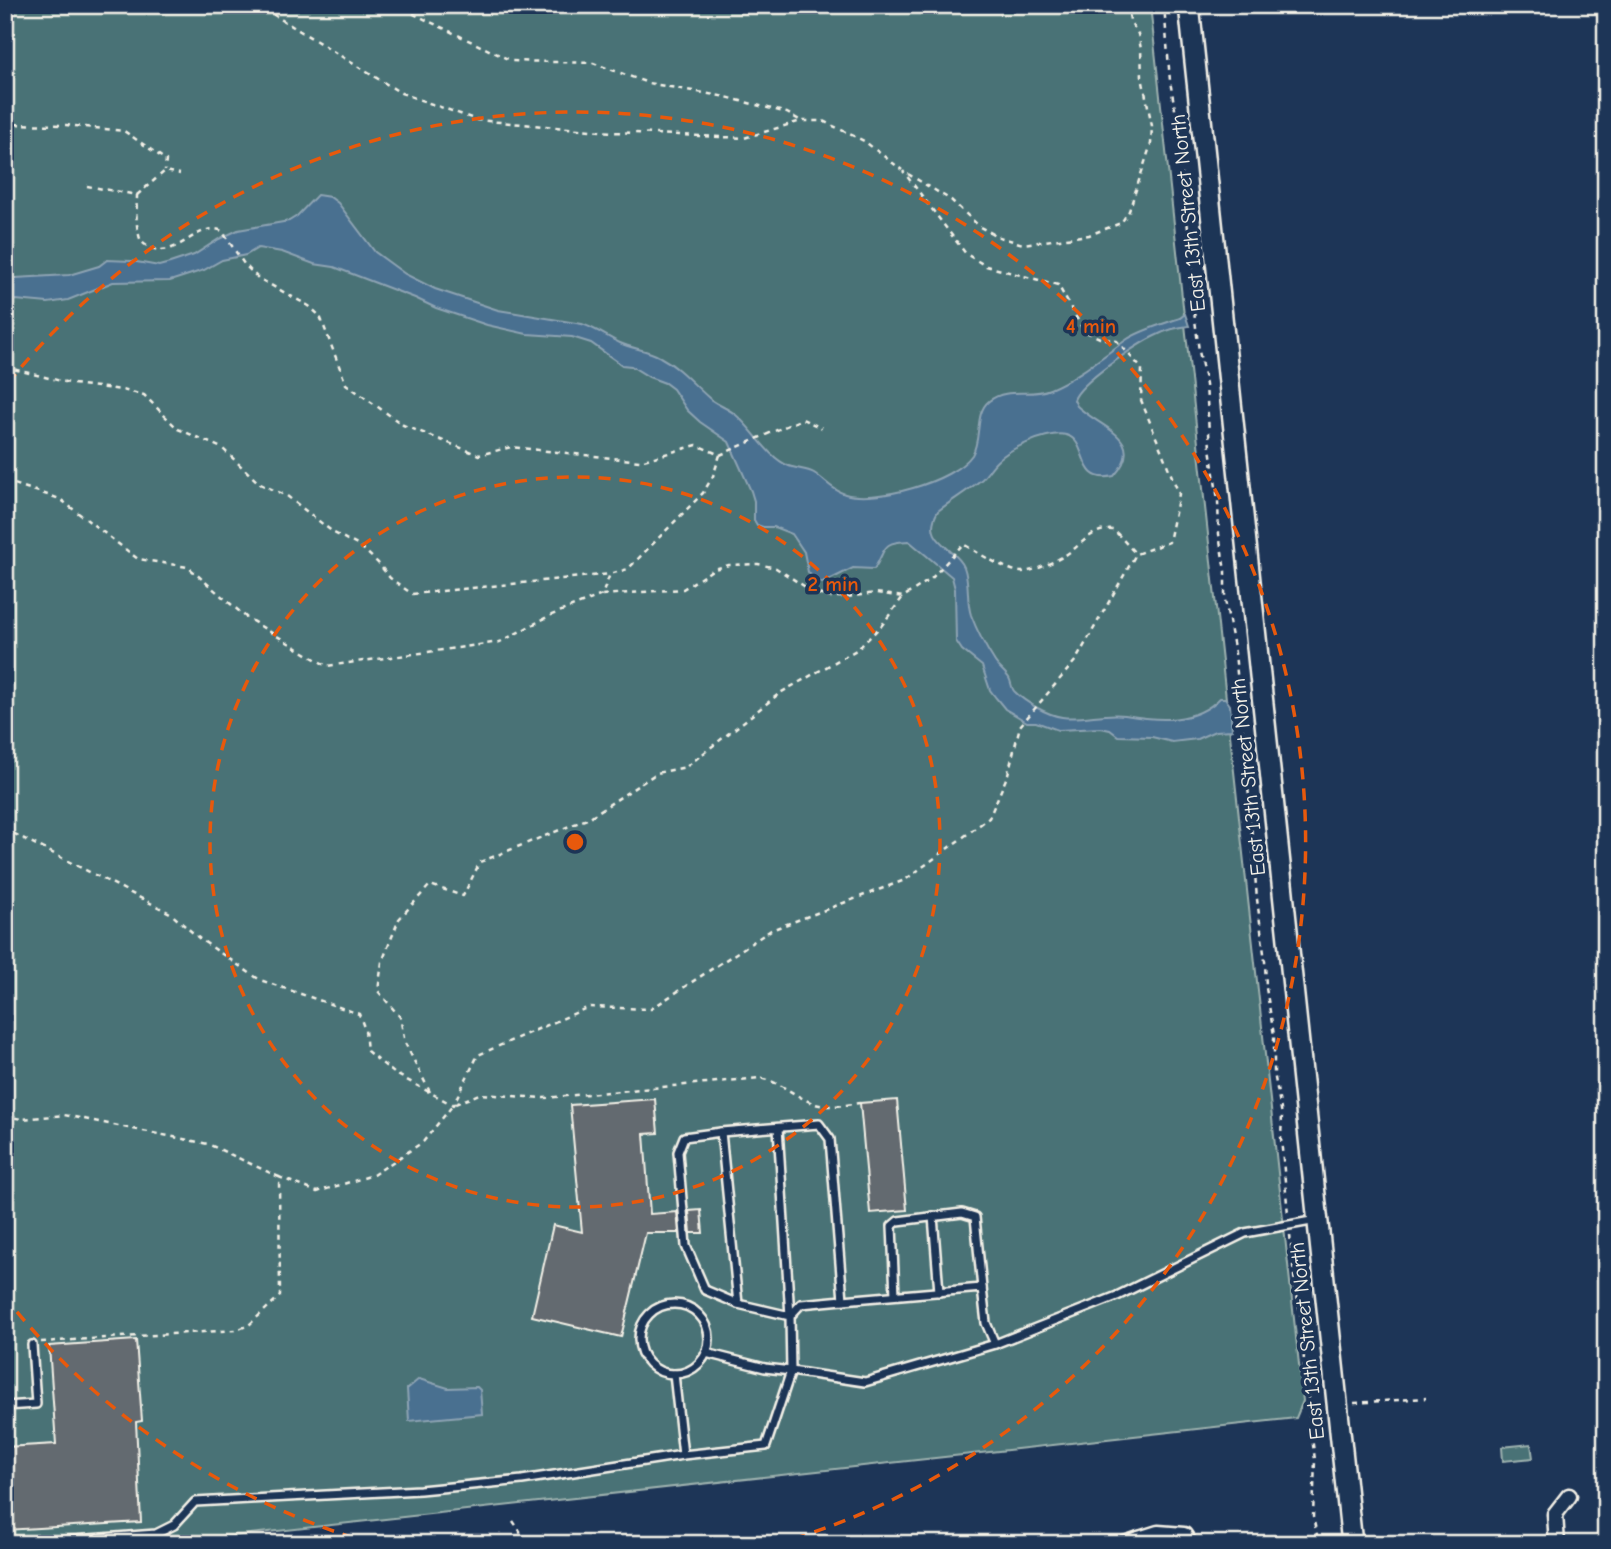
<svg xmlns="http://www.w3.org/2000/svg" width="1611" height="1549" font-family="'Comic Neue',sans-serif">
<rect width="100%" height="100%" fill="#1d3557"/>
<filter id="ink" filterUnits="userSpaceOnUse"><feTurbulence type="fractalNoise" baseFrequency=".0143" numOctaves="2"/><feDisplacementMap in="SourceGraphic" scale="14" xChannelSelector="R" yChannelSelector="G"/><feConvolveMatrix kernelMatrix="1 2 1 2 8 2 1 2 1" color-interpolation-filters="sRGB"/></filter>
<g filter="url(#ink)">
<g fill="#497276" stroke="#9eb2af" stroke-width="2">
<polygon points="5,5 1150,5 1303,1401 1296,1418 160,1544 5,1544"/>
<polygon points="1531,1444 1533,1458 1503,1461 1502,1447"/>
</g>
<g fill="#486f90" stroke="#8da3b3" stroke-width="2">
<path d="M317,195l13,2 8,6 37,49 30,22 30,15 63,21 84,14c15,5 25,13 38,19 13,6 28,7 40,14 19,10 33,27 49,41 8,7 19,10 27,17 18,15 31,42 53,51 8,3 18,3 25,7 11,7 18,17 31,21 31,9 108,-12 127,-39 10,-16 2,-42 17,-54 19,-15 41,-3 61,-12 27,-11 52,-32 76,-49 15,-10 37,-16 54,-22l5,-4 4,12c-11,1 -22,4 -32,9 -18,8 -78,48 -83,65l3,6c23,22 71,32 37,70 -39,9 -24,-35 -48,-41 -18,-4 -58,14 -70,27 -5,5 -9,12 -14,17 -14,12 -30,21 -44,32 -18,30 18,36 26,56 6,16 2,33 7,48 6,16 15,33 24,47 4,6 10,10 14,16 3,5 2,11 6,14 10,10 32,23 47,25 21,3 42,-5 63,-2 33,6 70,9 95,-17h5l5,7 2,25 -17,1 -18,8 -25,3 -20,-5 -34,-1 -8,-6 -9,-2 -43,2 -22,-8h-9l-10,-6 -12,-7 -9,-11 -6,-8 -8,-24 -20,-16 -6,-9 -1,-52 -3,-12 -43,-36c-30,1 -22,9 -35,28l-21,-1 -24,12 -7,3 -6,-2 -8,-9 -4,-20 -12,-18 -18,-7h-11l-6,-2 -3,-5v-19l-3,-10 -22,-49 -29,-20 -13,-12 -14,-21 -8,-6 -16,-6 -18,-11 -9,-1 -31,-22 -19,-6 -45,-3 -40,-9 -51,-17 -21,-10 -81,-31 -20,-3 -32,-12 -24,-4 -12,7 -24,5 -18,10 -34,11 -57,1 -45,18 -20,3 -32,-3 -11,4v-22l10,-4 54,-3 30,-9 8,-6 24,1 28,5 11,-3 24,-8 25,-16 19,-9 51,-9 8,-5z"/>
<polygon points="419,1379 448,1388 477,1387 480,1390 482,1414 409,1421 407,1389"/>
</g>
<g fill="#646a6f" stroke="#f4f1e8" stroke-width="2">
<polygon points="655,1099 658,1133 644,1134 650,1214 677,1212 679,1233 646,1233 621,1337 532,1316 553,1225 582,1232 570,1105"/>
<polygon points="897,1100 907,1210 870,1213 860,1103"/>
<polygon points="701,1210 703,1233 691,1233 689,1211"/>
<polygon points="136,1340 142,1421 136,1422 141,1522 5,1530 5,1447 56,1444 49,1346"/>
</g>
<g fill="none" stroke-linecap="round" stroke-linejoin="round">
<defs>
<g id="service">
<polyline points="778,1128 790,1316"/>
<polyline points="933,1216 939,1292"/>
<polyline points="895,1295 892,1226 898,1221 962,1213 975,1217 982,1288"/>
<polyline points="738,1304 721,1132 819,1124 830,1139 843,1300 982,1288 986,1323 995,1344"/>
<circle cx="674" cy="1339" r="35"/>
<polyline points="790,1316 801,1304 843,1300"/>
<polyline points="706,1353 765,1368 791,1371 790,1316 738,1304 705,1290 686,1246 678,1152 684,1137 721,1132"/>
<polyline points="674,1374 683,1455"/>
<polyline points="5,1406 36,1404 32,1345"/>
<polyline points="22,1544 156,1534 174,1525 195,1502 420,1490 522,1480 683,1455 766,1446 791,1371 865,1382 995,1344 1117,1296 1245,1233 1317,1220"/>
</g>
<g id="minor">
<polyline points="1125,1544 1139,1539"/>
<polyline points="1140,1544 1139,1539 1158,1533 1184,1535 1190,1544"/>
<polyline points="1557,1544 1555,1514 1569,1496"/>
</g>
<polyline id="secondary" points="1189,5 1352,1544"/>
</defs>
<use href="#service" stroke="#f4f1e8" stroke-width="12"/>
<use href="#minor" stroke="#f4f1e8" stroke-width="19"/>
<use href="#secondary" stroke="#f4f1e8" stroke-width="24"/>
<g stroke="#f4f1e8" stroke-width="2.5" stroke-dasharray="5 5" stroke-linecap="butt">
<polyline points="268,5 274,15 401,93 477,120 612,132 744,138 801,121"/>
<polyline points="395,5 512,61 593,63 648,83 726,97 787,113 801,121 823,121 864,141 902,170"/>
<polyline points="1164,5 1170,81 1175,109 1193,275 1191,288 1199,351 1206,385 1210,448 1218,500 1219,534 1225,571 1225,600 1235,653 1248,786 1257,899 1265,961 1266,988 1274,1035 1274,1073 1282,1115 1281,1138 1288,1214"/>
<polyline points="5,124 66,125 124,131 166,160 165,171"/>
<polyline points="908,174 951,200 980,227 999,237 1023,244 1089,235 1121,223 1129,211 1151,144 1152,126 1142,77 1141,49 1138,34 1130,21 1128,5"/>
<path d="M87,186l50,9c0,13 -2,27 2,40 1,6 4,9 10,12 28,14 49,-27 73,-16l22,33 14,14 51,28 11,10 26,68 57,41 76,30 32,-8 129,14 57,-16 23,10 -7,21 -10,17 -75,76 -18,5 -8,21 81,-6 31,-20 15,-4 29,-1 18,4 31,20 18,9h22l29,-4 27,4 28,-18 32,-35c12,7 45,28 59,28 14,-1 34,-11 45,-18 17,-11 24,-26 47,-24l22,24 33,-12 10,-48 -38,-94 1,-31 -25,-28 -17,-3 -16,-7 -26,-46 -72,-19 -20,-12 -63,-83"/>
<polyline points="137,195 165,171 180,174"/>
<polyline points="5,367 73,384 122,390 144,395 178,429 222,448 260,484 287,496 334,533 361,547 378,563 390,578 412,594 610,574"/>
<polyline points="720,455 802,419 822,428"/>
<polyline points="5,481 60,499 138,559 188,567 247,618 327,666 500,642 549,616 602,595"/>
<polyline points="5,829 170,913 200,939 260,980 359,1014 365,1030 367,1051 394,1073 453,1105 478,1055 589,1007 651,1009 771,930 905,880 989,818 1008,774 1020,726 1076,660 1136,554"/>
<polyline points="430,1092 405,1043 400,1017 378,991 382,962 399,919 430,885 463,896 480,862 587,819 657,773 686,767 780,693 858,649 882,625 903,597"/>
<polyline points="5,1116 22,1119 64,1115 208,1144 279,1177"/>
<polyline points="1290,1235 1295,1286 1303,1326 1304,1366 1308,1390 1308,1407 1315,1460 1313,1517 1319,1544"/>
<path d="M41,1342l195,-12 13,-5 31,-29 -1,-119 38,15 56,-17 50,-33 30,-37 26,-11 65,4 216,-20c22,5 30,15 50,24 15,7 34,3 50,1"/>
<polyline points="1354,1403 1426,1398"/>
<polyline points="513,1521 520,1531 521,1544"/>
</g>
<use href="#service" stroke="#1d3557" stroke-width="7"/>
<use href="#minor" stroke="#1d3557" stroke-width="14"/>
<use href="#secondary" stroke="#1d3557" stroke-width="19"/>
</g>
</g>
<g fill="none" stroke="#e8590c" stroke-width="3.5" stroke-dasharray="12 9">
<circle cx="575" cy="842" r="365"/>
<path d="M374 1544A730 730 0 0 1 8 1301M8 383A730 730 0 1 1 776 1544"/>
</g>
<g text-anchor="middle" stroke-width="7" stroke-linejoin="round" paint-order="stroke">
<g font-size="21" fill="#f4f1e8" stroke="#1d3557">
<text transform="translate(1188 213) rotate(-96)" y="7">East 13th Street North</text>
<text transform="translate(1248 777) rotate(-96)" y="7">East 13th Street North</text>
<text transform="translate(1307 1341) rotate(-96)" y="7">East 13th Street North</text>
</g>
</g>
<circle cx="575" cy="842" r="10" fill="#e8590c" stroke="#1d3557" stroke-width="3.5"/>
<g font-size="21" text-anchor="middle" font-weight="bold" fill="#e8590c" stroke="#1d3557" stroke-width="7" stroke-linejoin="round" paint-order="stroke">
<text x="1091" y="333">4 min</text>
<text x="833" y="591">2 min</text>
</g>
<rect width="1611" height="1549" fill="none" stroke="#1d3557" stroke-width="28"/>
<rect x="14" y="14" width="1583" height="1521" fill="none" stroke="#f4f1e8" stroke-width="2.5" filter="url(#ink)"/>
</svg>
